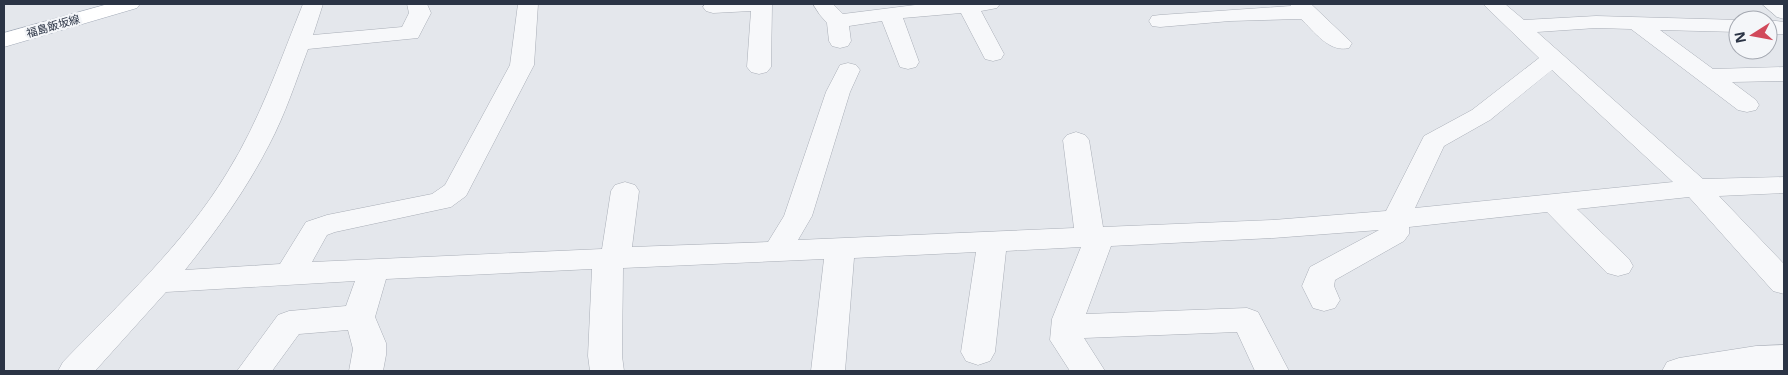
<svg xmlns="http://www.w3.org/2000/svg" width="1788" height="375" font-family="'Open Sans','Noto Sans JP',sans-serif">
<rect width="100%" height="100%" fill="#e4e7ec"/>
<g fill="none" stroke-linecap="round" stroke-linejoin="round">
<defs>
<g id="minor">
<path d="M303,4h20l-10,31 89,-8 7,-14 -2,-9h20l4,9 -13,25 -110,11c-12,32 -23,66 -39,96 -23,45 -52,85 -84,125l95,-6 26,-42 21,-7 105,-21 13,-9 65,-120 8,-61h20l-4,61 -68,131 -15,11 -116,25 -8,3 -15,27 290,-13 9,-58 4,-6 10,-3 10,3 4,6 -7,56 136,-5 16,-26 42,-124 14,-27 8,-2 8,2 4,5 -10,22 -38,124 -14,24 276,-12 -11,-88 4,-5 9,-3 9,3 4,5 14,87 170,-7 113,-9 38,-75 48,-26 67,-52 -56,-54h22l19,16 72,-4 144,4h-2v12l-78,-2 53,39 71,-2v14l-52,1 24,18 3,5 -3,5 -9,2 -9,-2 -107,-81 -35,-1 -59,4 166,147 81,-2v16l-65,3 65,68v30l-11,-3 -84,-94 -112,12 52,50 4,7 -4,7 -11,3 -11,-3 -60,-61 -138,15v7l-5,7 -69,39 -1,6 6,14 -5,8 -11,3 -11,-3 -11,-22 8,-19 69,-37 -106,8 -162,8 -25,68 161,-6 11,4 31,59h-34l-18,-39 -153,6 21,33h-35l-20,-31 2,-21 29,-72 -75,4 -11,101 -5,9 -12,4 -12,-4 -5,-9 15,-100 -122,6 -9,113h-34l13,-112 -201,9 -1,88 2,15h-34l-2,-15 4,-87 -206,10 -11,38 11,26v12l-3,16h-34l4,-22 -5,-19 -49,4 -27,37h-35l41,-56 11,-4 57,-5 9,-25 -189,11 -71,79h-37l5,-9c57,-59 121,-118 164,-189 33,-53 53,-112 76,-169zM1552,70l121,112 -258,26 29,-62 46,-26z"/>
<polygon points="705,4 772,4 771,67 767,72 759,74 751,72 747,67 751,11 713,13 706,11 703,7"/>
<polygon points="813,4 833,4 843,14 923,4 1000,4 997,8 981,11 1004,54 1001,59 993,61 985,59 961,13 903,18 919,62 916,67 908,69 900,67 882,21 849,26 851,41 848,46 840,48 832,46 829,41 827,23 820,15"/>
<path d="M1290,4h21l41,39 -3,5c-20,5 -35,-17 -48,-29l-71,2 -70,6 -8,-1 -3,-5 3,-5 8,-1 131,-9z"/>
<polygon points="1762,4 1784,4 1784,19 1777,17"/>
<polygon points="1768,20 1784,22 1784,34 1768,34"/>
<polygon points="1784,345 1784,371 1662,371 1667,362 1679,358 1756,346"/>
</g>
<polygon id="major" points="108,4 140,4 137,8 4,47 4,33"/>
</defs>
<use href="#minor" stroke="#a9aeb7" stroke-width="1"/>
<use href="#major" stroke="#a3abb8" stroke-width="1"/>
<use href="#minor" fill="#f7f8fa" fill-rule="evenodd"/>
<use href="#major" fill="#fff" fill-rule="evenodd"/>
</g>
<g text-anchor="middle" stroke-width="4.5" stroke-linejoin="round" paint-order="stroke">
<g font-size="11" fill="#2b3445" stroke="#f4f6f9">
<text transform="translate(53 26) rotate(-16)" y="4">福島飯坂線</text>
</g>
</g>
<rect width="1788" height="375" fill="none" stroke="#2b3445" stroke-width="10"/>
<g transform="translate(1753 35) rotate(259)"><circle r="24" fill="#f4f6f9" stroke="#a4a8b1"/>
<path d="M0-4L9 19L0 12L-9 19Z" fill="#d1495b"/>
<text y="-8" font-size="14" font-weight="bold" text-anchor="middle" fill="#2b3445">N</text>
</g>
</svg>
